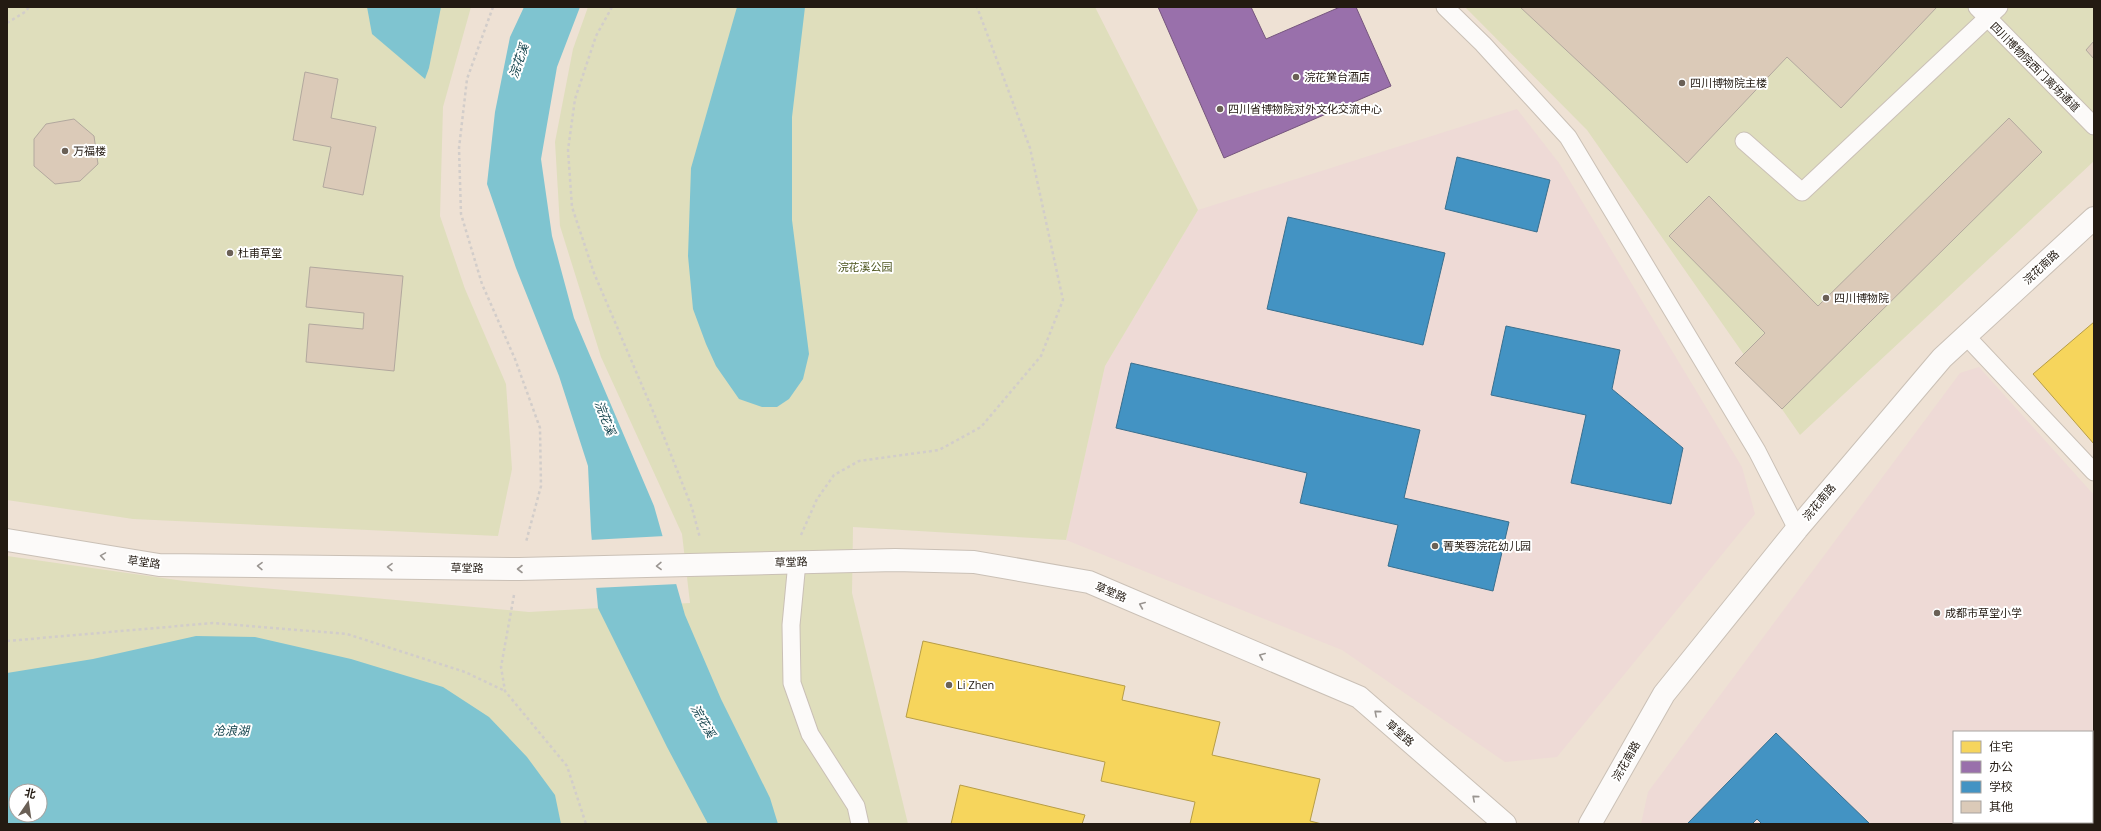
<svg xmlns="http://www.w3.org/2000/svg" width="2101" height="831" font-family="'Open Sans','Noto Sans SC',sans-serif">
<rect width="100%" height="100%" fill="#eee1d4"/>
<g fill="#eedad6" fill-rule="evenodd">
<polygon points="1517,109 1559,163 1742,467 1755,514 1557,757 1505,762 1342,650 1066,540 1105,366 1198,210"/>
<path d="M1979,367l115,128v329h-453l7,-32 312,-419zM1954,732h138v90h-138z"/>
</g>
<g fill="#dfdebc" fill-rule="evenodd">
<polygon points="7,7 471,7 443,107 440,216 465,289 506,384 512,469 498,536 133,519 7,500"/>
<path d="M588,7h507l103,203 -93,156 -39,174 -213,-13 -1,66 56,231h-901v-268l177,25 345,31 161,-9 -8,-69 -81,-177 -41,-131 -5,-84 18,-93zM16,791h24v24h-24z"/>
<polygon points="1465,7 2094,7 2094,161 1800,435 1587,130"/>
</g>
<g fill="#7fc4d0" fill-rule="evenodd">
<polygon points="367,7 441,7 429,68 425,79 372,34"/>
<polygon points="524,7 580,7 557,67 541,159 552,236 574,318 654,506 685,615 721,699 770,798 778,824 708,824 667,747 598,608 591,531 588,466 559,376 516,268 487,184 495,112 510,37"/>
<polygon points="737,7 805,7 792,117 792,220 809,354 803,379 789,399 777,407 762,407 739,399 716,366 706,344 693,309 688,256 691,168"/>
<path d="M196,636l59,1 96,22 92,28 46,30 38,40 28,38 6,29h-554v-151l86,-14zM16,791h24v24h-24z"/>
</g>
<polygon fill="#eee1d4" points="665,536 678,584 594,588 590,540"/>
<g fill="#f6d55c" stroke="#b79d46">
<polygon points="2094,322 2094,444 2033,374"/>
<polygon points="923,641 1125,686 1122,700 1220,722 1212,755 1320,779 1310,821 1322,824 1190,824 1195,802 1101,781 1105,762 906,717"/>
<polygon points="960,785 1085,815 1082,824 951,824"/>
</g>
<polygon fill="#9970ab" stroke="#76567d" points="1158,7 1251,7 1266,39 1340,7 1356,7 1391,86 1224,158"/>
<g fill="#4393c3" stroke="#396f8e">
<polygon points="1457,157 1550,180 1537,232 1445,209"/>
<polygon points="1288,217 1445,253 1423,345 1267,309"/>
<polygon points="1506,326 1620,350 1612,389 1683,448 1671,504 1571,483 1586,415 1491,395"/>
<polygon points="1131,363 1420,430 1404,498 1509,522 1493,591 1388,566 1398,525 1300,503 1307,473 1116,428"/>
<polygon points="1776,733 1870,824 1762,824 1757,819 1752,824 1687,824"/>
</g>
<g fill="#dbcab8" stroke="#b2a89e">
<polygon points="1520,7 1937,7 1841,108 1787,57 1687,163"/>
<polygon points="2094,41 2094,59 2086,50"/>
<polygon points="305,72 338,79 331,118 376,127 363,195 323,187 331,147 293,140"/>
<polygon points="2009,118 2042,152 1782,409 1735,363 1765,333 1669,236 1709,196 1818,306"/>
<polygon points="74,119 94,136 98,164 80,181 55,184 34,166 34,139 46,124"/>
<polygon points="310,267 403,276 394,371 306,362 309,324 363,329 364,313 306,307"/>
</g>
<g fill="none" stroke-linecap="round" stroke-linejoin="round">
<defs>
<g id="lane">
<polyline points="1445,7 1483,44 1568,137 1757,451 1797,529"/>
<polyline points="1977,7 2094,126"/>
<polyline points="1744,141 1802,192 1999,7"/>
<polyline points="1966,336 2094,472"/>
<polyline points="797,562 791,625 792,683 810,734 856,806 860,824"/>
</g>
<polyline id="street" points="7,540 159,565 519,569 895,560 974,562 1089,582 1359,697 1505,824"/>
<polyline id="secondary" points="1590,824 1664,694 1797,529 1942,358 2094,218"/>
</defs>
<use href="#lane" stroke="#cac0b6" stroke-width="19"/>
<use href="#street" stroke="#cac0b6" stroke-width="24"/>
<use href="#secondary" stroke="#cac0b6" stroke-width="24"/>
<g stroke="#d2cdca" stroke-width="2.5" stroke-dasharray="3 3" stroke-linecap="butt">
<polyline points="493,7 467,79 459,148 461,214 482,284 515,359 540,428 541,486 526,542"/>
<polyline points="612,7 596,36 575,99 568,150 572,207 594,273 664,437 692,508 700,538"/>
<polyline points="7,23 25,12 29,7"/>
<polyline points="801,535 817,499 834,475 859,461 939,450 981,427 1041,356 1063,300 1030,148 977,7"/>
<polyline points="514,595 501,667 505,691 567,766 586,824"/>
<polyline points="7,641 213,623 347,634 465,672 505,691"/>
</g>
<use href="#lane" stroke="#fcfaf9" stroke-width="17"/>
<use href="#street" stroke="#fcfaf9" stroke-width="22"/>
<use href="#secondary" stroke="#fcfaf9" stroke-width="22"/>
</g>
<defs><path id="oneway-chevron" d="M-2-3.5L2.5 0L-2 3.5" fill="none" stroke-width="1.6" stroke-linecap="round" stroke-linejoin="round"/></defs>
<g stroke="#9a9591">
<use href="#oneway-chevron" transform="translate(103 556) rotate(-171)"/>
<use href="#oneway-chevron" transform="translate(260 566) rotate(-179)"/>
<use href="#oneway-chevron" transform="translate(659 566) rotate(179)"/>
<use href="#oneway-chevron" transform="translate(390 567) rotate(-179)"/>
<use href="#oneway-chevron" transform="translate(520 569) rotate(180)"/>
<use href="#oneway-chevron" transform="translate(1142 605) rotate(-157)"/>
<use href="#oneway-chevron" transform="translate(1262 656) rotate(-157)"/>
<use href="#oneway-chevron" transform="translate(1377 713) rotate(-139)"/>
<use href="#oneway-chevron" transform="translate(1475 798) rotate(-139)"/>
</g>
<g fill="#6a6056" stroke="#fff" stroke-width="1.5">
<circle cx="1296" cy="77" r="4"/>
<circle cx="1682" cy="83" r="4"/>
<circle cx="1220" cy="109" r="4"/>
<circle cx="65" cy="151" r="4"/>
<circle cx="230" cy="253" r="4"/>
<circle cx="1826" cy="298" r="4"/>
<circle cx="1435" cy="546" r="4"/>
<circle cx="1937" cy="613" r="4"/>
<circle cx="949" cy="685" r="4"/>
</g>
<g text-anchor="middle" stroke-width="4" stroke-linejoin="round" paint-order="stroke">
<g font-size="11" fill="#231a12" stroke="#fff">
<text transform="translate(2035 67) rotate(45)" y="4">四川博物院西门离场通道</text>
<text transform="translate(2041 267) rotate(-43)" y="4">浣花南路</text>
<text transform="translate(1819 502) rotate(-50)" y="4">浣花南路</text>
<text transform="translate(144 562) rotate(8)" y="4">草堂路</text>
<text transform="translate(791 562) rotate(-2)" y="4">草堂路</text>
<text transform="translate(467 568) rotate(1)" y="4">草堂路</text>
<text transform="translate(1111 592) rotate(23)" y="4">草堂路</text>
<text transform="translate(1400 733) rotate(41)" y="4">草堂路</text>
<text transform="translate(1626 761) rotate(-60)" y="4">浣花南路</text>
</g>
<g font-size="11" fill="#231a12" stroke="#fff" text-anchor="start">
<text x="1304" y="81">浣花黉台酒店</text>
<text x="1690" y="87">四川博物院主楼</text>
<text x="1228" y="113">四川省博物院对外文化交流中心</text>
<text x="73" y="155">万福楼</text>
<text x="238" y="257">杜甫草堂</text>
<text x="1834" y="302">四川博物院</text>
<text x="1443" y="550">菁芙蓉浣花幼儿园</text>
<text x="1945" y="617">成都市草堂小学</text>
<text x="957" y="689">Li Zhen</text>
</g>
<g font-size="11" fill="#4c541d" stroke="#fff">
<text x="865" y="271">浣花溪公园</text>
</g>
<g font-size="12" font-style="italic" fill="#0f3f49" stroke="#fff">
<text transform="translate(519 61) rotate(-71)" y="4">浣花溪</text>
<text transform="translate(605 418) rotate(69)" y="4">浣花溪</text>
<text transform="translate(703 721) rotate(60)" y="4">浣花溪</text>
<text x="231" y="735">沧浪湖</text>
</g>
</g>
<rect width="2101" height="831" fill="none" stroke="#231a12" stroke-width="16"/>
<rect x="1953" y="731" width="140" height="92" fill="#ffffff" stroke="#a7a3a0"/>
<rect x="1961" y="741" width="20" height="12" fill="#f6d55c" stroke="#a7a3a0"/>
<text x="1989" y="751" font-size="12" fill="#231a12">住宅</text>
<rect x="1961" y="761" width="20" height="12" fill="#9970ab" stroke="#a7a3a0"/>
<text x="1989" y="771" font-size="12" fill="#231a12">办公</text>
<rect x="1961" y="781" width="20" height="12" fill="#4393c3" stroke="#a7a3a0"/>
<text x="1989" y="791" font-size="12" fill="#231a12">学校</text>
<rect x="1961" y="801" width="20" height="12" fill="#dbcab8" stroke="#a7a3a0"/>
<text x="1989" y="811" font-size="12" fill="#231a12">其他</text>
<g transform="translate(28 803) rotate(13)"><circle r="19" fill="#ffffff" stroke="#a7a3a0"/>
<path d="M0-3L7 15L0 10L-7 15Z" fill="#6a6056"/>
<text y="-6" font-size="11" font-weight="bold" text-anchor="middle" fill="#231a12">北</text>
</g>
</svg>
